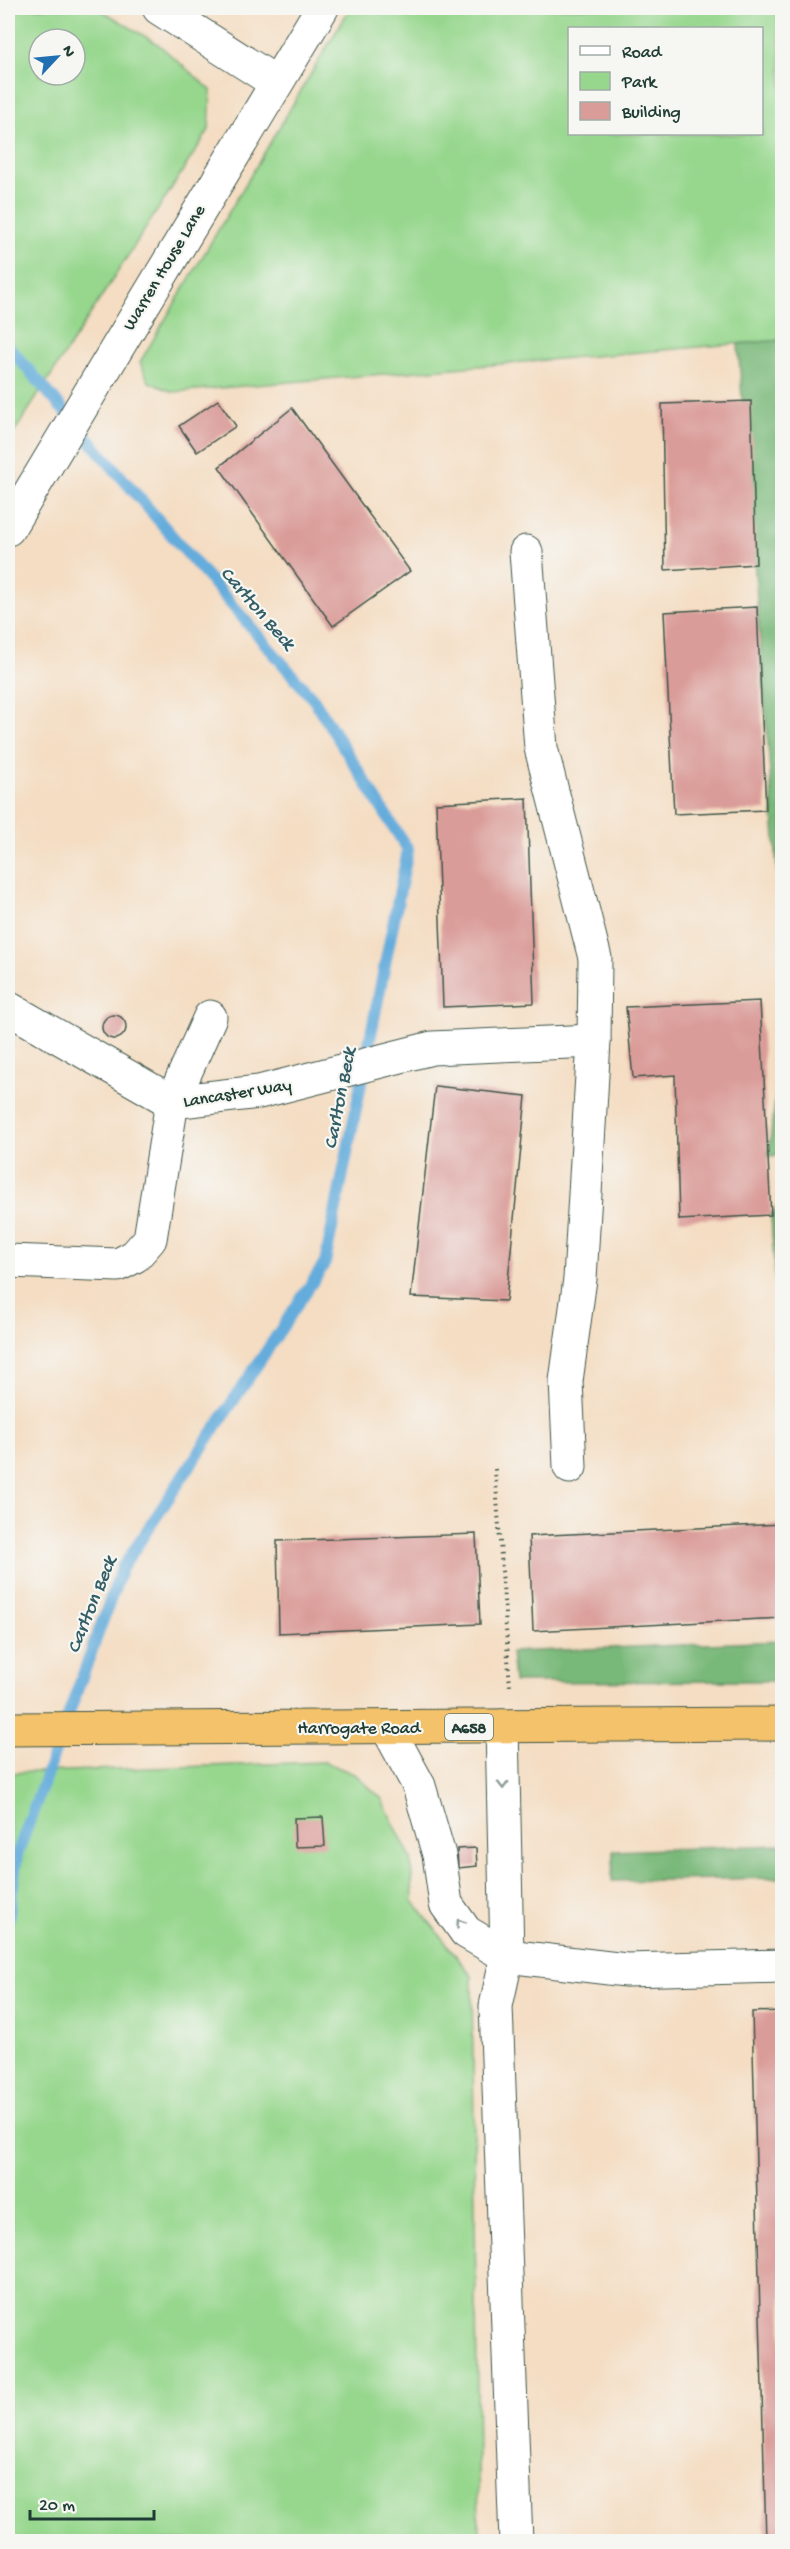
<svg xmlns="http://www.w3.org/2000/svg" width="790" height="2549" font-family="'Gochi Hand',sans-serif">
<rect width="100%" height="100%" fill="#f6f6f2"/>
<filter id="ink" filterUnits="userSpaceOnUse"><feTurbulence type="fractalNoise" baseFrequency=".0167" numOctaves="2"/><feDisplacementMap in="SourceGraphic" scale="12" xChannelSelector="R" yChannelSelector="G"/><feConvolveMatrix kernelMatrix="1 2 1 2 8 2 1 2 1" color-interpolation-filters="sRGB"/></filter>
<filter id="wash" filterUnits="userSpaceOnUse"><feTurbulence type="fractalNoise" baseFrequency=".008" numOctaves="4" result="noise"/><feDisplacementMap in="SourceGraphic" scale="24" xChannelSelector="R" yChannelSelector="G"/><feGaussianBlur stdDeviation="1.35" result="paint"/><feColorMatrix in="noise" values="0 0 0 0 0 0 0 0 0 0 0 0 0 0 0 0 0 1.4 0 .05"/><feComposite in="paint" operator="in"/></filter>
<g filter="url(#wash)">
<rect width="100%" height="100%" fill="#f4ddc2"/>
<g fill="#96d78d" stroke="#5a8a60" stroke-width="1.5" fill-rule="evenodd">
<path d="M8,8h90l60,36 53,46 -2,40 -201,312zM39,39h36v36h-36z"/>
<path d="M350,8h427l5,74v258l-609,52 -24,-10 -9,-20zM570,28h192v106h-192z"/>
<polygon points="325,1762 356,1775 381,1798 411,1858 413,1901 472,1976 479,2541 8,2541 8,1773"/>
</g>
<g fill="#78b878" stroke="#4c7a56" stroke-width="1.5">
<polygon points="782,340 782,933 738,344"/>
<polygon points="782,1048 782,1159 780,1155 768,1156"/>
<polygon points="782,1201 782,1296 776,1293 771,1215"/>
<polygon points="782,1641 782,1681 514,1682 511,1652"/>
<polygon points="782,1845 782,1878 612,1881 613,1851"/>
</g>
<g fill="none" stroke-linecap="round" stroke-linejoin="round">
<polyline stroke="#63acdb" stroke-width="12" points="8,346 314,700 408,850 325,1263 122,1568 17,1855 8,1920"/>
</g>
<g id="blocks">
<g fill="#da9c99">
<polygon points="218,400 236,426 197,452 179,426"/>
<polygon points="751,401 756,564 665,570 662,404"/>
<polygon points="292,408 410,571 333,626 219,467"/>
<polygon points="757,607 766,810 674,814 664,612"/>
<polygon points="527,798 534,1003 443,1007 436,803"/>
<polygon points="760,1001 771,1215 679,1220 675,1075 633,1078 626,1007"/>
<circle cx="114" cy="1027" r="12"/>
<polygon points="435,1086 526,1096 506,1301 411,1297"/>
<polygon points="782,1524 782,1618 533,1631 529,1536"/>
<polygon points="476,1534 480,1624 279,1633 277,1541"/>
<polygon points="323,1817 325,1846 295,1847 294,1818"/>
<polygon points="476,1848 477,1866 458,1868 457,1849"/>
<polygon points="782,2011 782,2542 766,2542 752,2012"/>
</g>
</g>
</g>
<g filter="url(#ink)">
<use href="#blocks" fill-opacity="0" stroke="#3f5549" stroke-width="1.5"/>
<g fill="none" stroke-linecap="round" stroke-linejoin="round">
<defs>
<g id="minor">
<polyline points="159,8 275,82"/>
<polyline points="8,529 322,8"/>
<polyline points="526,552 541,748 595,958 594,1041 580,1279 566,1381 570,1467"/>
<polyline points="8,1008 172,1102 259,1092 432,1048 594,1041"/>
<polyline points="8,1261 118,1265 135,1256 150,1239 172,1102 210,1017"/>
<polyline points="502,1726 507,1956 496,2006 516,2542"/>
<polyline points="387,1727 419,1786 439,1855 446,1904 466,1932 507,1956 626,1970 782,1966"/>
</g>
<polyline id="highway" points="8,1729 782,1724"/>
</defs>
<use href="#minor" stroke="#3f5549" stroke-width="35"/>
<use href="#highway" stroke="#3f5549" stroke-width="35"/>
<polyline stroke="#3f5549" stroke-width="4" stroke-dasharray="1.5 4.5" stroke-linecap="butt" points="495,1469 510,1687"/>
<use href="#minor" stroke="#fff" stroke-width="33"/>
<use href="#highway" stroke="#f3c26a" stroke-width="33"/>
</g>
<defs><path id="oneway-chevron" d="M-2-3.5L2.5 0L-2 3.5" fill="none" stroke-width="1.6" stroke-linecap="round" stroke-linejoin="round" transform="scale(1.5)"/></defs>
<g stroke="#8f9e9a">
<use href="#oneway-chevron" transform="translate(503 1785) rotate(89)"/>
<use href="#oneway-chevron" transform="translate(460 1923) rotate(-125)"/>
</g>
</g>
<g text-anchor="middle" stroke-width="4.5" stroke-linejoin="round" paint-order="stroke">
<rect fill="#f6f6f2" stroke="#60746d" stroke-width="1.5" x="445" y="1714" width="48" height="26" rx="4.5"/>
<g font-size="16" font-weight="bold" fill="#1f3d34">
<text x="469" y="1733">A658</text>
</g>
<g font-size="18" fill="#1f3d34" stroke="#f6f6f2">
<text transform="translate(163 267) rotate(-59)" y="6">Warren House Lane</text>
<text transform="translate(237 1092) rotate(-9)" y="6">Lancaster Way</text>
<text x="359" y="1733">Harrogate Road</text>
</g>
<g font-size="20" font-style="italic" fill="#335e66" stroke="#f6f6f2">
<text transform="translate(259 607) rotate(49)" y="7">Carlton Beck</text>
<text transform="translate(338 1098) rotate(-79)" y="7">Carlton Beck</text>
<text transform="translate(90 1604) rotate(-68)" y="7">Carlton Beck</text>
</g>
</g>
<rect width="790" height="2549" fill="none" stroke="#f6f6f2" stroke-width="30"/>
<rect x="568" y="27" width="195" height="108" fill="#f6f6f2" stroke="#a0aca6" stroke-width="1.5"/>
<rect x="580" y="46" width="30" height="9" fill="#ffffff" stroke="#a0aca6" stroke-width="1.5"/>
<text x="622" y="57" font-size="18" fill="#1f3d34">Road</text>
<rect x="580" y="72" width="30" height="18" fill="#96d78d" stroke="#a0aca6" stroke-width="1.5"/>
<text x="622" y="87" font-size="18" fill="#1f3d34">Park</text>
<rect x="580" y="102" width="30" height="18" fill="#da9c99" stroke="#a0aca6" stroke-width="1.5"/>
<text x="622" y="117" font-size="18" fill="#1f3d34">Building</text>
<g transform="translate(57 57) rotate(64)"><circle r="28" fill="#f6f6f2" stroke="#a0aca6" stroke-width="1.5"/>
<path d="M0-4.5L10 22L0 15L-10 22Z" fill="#1f6fb2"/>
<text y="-9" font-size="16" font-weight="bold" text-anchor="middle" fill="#1f3d34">N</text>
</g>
<path d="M30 2510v9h124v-9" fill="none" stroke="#1f3d34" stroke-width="3"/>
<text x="39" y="2510" font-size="18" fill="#1f3d34" stroke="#f6f6f2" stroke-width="4.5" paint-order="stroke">20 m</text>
</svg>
